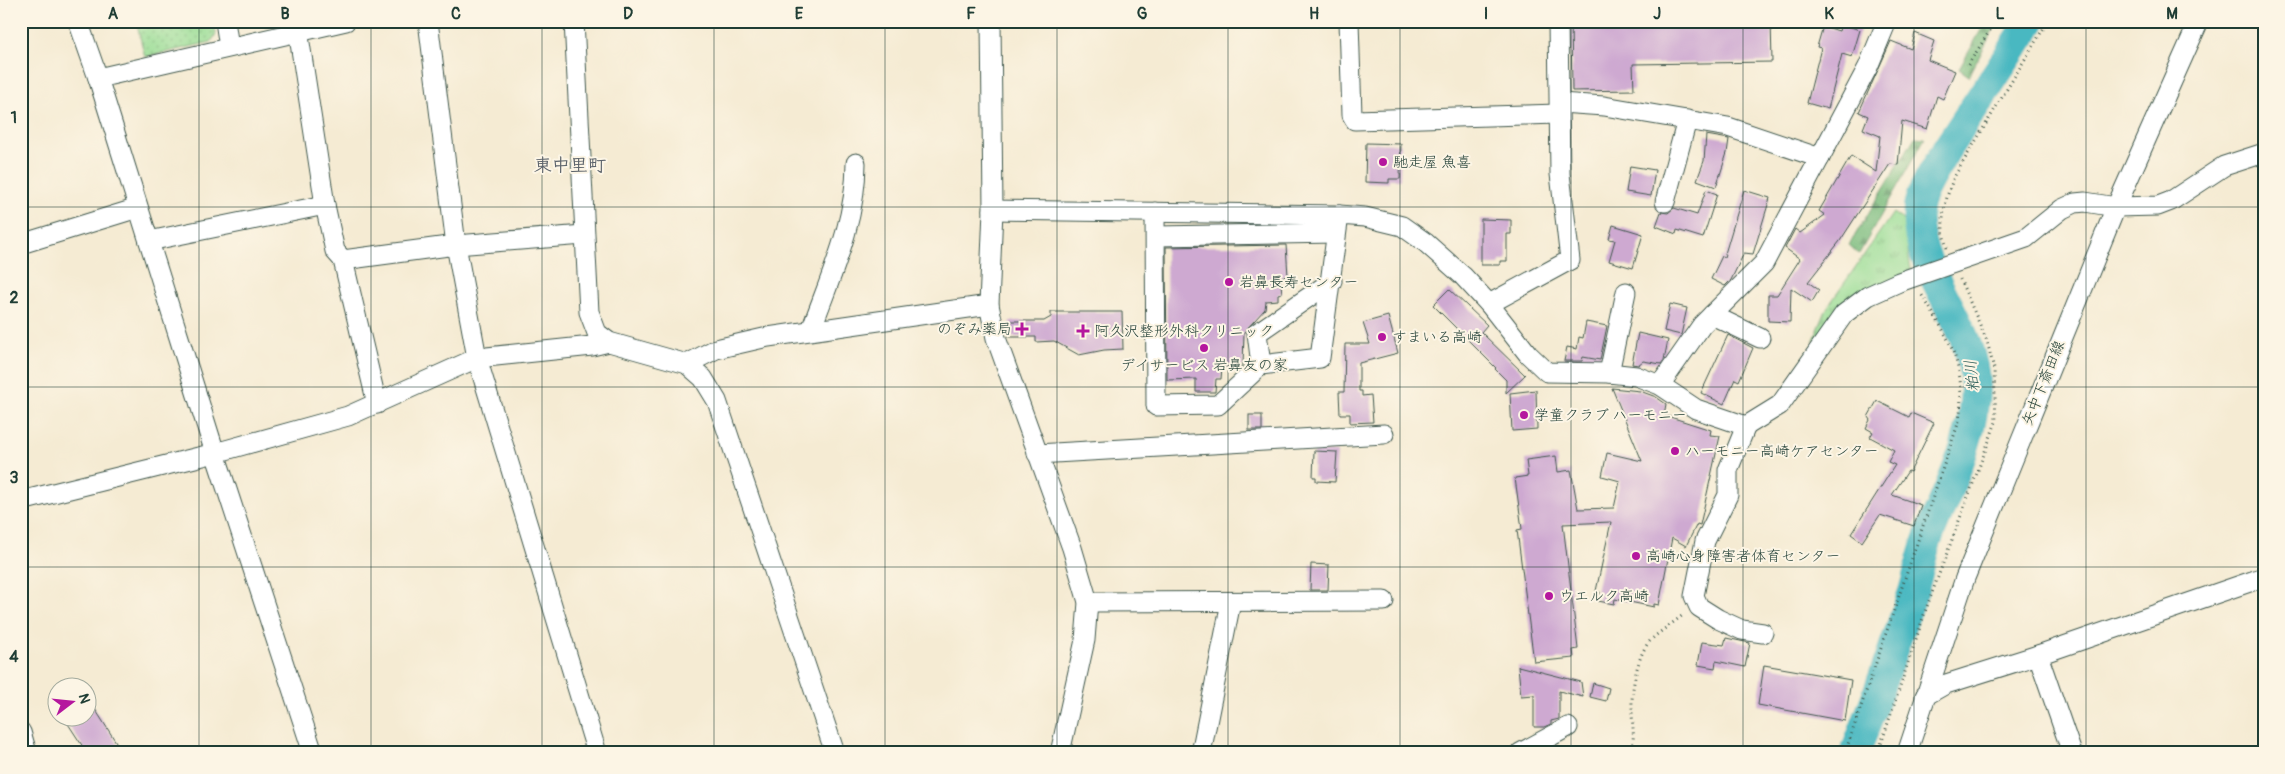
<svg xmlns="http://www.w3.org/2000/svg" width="2285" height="774" font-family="Pangolin,'Klee One',sans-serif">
<defs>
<pattern id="grass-tufts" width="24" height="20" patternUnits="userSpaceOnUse" patternTransform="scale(1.25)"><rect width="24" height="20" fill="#99dd95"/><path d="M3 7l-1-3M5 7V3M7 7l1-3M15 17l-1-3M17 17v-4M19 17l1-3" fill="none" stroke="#7cb47a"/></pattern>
<pattern id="forest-firs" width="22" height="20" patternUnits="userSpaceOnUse" patternTransform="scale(1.25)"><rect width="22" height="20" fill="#7abc7e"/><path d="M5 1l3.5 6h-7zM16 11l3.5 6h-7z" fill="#639a68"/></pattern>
<pattern id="park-dots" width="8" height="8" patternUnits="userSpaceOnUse" patternTransform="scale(1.25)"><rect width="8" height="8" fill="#99dd95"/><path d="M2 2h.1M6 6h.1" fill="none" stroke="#7cb47a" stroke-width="1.8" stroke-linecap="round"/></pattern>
</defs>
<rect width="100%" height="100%" fill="#fcf5e5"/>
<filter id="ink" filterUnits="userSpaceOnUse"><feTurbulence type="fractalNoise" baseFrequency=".02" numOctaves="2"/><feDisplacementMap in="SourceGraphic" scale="10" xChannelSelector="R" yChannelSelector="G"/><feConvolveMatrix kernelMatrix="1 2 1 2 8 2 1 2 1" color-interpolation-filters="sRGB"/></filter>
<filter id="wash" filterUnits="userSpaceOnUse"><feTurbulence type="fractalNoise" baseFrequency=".0096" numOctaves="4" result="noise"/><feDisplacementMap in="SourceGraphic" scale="20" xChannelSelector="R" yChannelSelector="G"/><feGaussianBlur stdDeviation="1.12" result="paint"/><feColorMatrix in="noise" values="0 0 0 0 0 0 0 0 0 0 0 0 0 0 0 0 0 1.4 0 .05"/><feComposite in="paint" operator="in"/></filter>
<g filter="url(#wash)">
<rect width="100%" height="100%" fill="#f5ebd3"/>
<path fill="url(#grass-tufts)" stroke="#5c8d64" d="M1893,213l10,7c5,18 4,35 9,53l-54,22 -45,47 14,-34z"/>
<g fill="url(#forest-firs)" stroke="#4c7c59">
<polygon points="1986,21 1998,21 1969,76 1959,69"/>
<polygon points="1915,137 1925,138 1859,254 1849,245"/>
</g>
<polygon fill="url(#park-dots)" stroke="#5c8d64" points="136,21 214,21 216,34 211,42 145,57"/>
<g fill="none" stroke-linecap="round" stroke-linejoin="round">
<path stroke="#49b8c1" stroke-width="30" d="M1855,753c21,-53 39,-107 58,-161 5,-17 8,-34 14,-51 19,-49 48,-101 48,-155 0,-62 -63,-116 -57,-178 2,-18 20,-43 28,-58l85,-129"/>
</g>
<g id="blocks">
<g fill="#cea9d1">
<polygon points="1571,21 1771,21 1772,62 1633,64 1634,90 1572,91"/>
<polygon points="1841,24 1860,30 1852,57 1842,54 1828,109 1807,103 1821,48 1817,47 1823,26 1839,31"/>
<polygon points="1915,33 1934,41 1928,60 1955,71 1943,99 1937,96 1927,129 1902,121 1898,165 1890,164 1840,241 1808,282 1819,290 1812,302 1791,288 1790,322 1768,321 1768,295 1777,295 1800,259 1785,248 1795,229 1800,233 1825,215 1819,211 1851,156 1876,172 1880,136 1863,129 1868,116 1859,112 1891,41 1911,49"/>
<polygon points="1706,135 1729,139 1727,153 1716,187 1697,180 1704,161"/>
<polygon points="1366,143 1401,144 1400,179 1389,179 1389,183 1365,182"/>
<polygon points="1630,166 1655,170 1651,196 1626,192"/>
<polygon points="1706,190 1717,194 1703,238 1677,230 1676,234 1656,226 1661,212 1668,213 1674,208 1697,215"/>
<polygon points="1744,190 1770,198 1753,254 1744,253 1731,280 1725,286 1711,279 1722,256 1724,257"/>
<polygon points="1481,219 1511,220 1511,234 1507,234 1507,261 1500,261 1500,265 1481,265"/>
<polygon points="1613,225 1643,234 1633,268 1609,261 1615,240 1609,239"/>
<polygon points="1286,245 1288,276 1280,277 1282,293 1278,294 1278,300 1266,301 1265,309 1244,332 1243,366 1222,367 1221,379 1216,379 1215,392 1196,392 1196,379 1167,380 1166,247"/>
<polygon points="1449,289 1487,325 1481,332 1525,375 1506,393 1506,380 1495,369 1496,368 1433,305"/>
<polygon points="1670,304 1687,308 1681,335 1664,331"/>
<polygon points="1051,312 1122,312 1123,349 1104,350 1079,355 1054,341 1036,342 1036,337 1009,337 1010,321 1044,321 1051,317"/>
<polygon points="1388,316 1398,353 1359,363 1359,391 1362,391 1362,396 1371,395 1373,422 1350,423 1350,414 1340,414 1339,392 1344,392 1345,344 1370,344 1363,323"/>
<polygon points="1586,322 1607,326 1600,360 1583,357 1582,361 1564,361 1567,347 1577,349 1579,337 1583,338"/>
<polygon points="1638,333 1668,340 1664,360 1661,364 1643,361 1638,365 1632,364"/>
<polygon points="1728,335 1753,348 1739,381 1735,379 1724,404 1701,393"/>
<polygon points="1612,388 1640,391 1656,397 1666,404 1664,415 1711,430 1710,435 1720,436 1700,525 1697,524 1686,546 1672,538 1659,605 1654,604 1654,607 1615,599 1614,604 1598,601 1600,592 1596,591 1611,522 1563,524 1578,649 1573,650 1574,658 1534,662 1517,530 1522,529 1515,478 1528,476 1526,460 1556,456 1558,472 1571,470 1578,509 1614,508 1620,481 1602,476 1607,453 1642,461"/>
<polygon points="1536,390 1537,429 1512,431 1510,393"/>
<polygon points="1877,401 1909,417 1911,413 1934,423 1910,472 1908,471 1892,495 1921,505 1914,526 1880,515 1862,542 1851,534 1895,465 1888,462 1894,450 1870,437 1873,432 1866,428 1870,420 1868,417"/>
<rect x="1249" y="415" width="13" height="15"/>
<polygon points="1314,451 1337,452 1335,482 1316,481 1316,477 1313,477"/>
<polygon points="1311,564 1329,565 1328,590 1310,590"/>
<polygon points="1726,638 1750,643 1745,667 1716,661 1715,668 1698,665 1702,642 1724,645"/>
<polygon points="1764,665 1851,680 1845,721 1758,705"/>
<polygon points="1518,666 1581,682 1583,697 1559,691 1559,719 1551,721 1551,724 1544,727 1534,727 1534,695 1521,696"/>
<polygon points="1593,683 1609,688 1606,701 1590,697"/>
<polygon points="88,698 123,753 87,753 63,716 88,716"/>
</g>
</g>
</g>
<g filter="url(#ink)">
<use href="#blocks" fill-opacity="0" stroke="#3f574c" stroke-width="1"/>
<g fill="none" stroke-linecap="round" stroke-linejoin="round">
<defs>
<g id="minor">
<polyline points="78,21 98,78 215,453 313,753"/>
<polyline points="225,21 229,47"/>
<polyline points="428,21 456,245 477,358 597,753"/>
<polyline points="574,21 589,312 597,333 609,342 687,364 703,378 717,401 835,753"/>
<polyline points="991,21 993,210 989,305 996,338 1072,548 1088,602 1085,640 1060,753"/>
<polyline points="1349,21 1352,115 1355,120 1558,114"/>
<polyline points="298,30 325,205 335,251 343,260 456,245 584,235"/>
<polyline points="98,78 346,21"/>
<polyline points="1560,103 1604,106 1728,127 1820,158"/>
<polyline points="1665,202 1687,120"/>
<polyline points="993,210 1339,215 1365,217 1402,226 1426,243 1463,276 1489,304 1528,354 1547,372 1609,373 1636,376 1660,385 1696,409 1746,426 1780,405 1844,314 1868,296 1899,282 2026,238 2062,209 2075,203 2085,202 2116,207 2158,206 2171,201 2224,166 2264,153"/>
<polyline points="1155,212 1156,406 1218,405 1261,365 1320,358 1339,215"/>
<polyline points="1156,236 1336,233"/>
<polyline points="149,241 325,205"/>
<polyline points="21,244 138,208"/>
<polyline points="343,260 377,404"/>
<polyline points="1489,304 1570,260 1560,174 1558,21"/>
<polyline points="1712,315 1760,338"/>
<path d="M811,330c20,-55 45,-108 45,-167"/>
<polyline points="687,364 716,349 768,337 989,305"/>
<polyline points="1261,365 1257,333 1332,281"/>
<polyline points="1609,373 1626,292"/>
<polyline points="1660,385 1702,325 1764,263 1868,67 1887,21"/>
<polyline points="1746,426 1728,470 1728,495 1705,541 1694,596 1699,607 1718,619 1742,630 1763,633"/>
<polyline points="1037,454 1384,434"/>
<polyline points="21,501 215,453 348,416 477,358 592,346 609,342"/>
<polyline points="1088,602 1384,601"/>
<polyline points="2038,655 2072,753"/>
<polyline points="1925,696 1946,684 2038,655 2264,577"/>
<polyline points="21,732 27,753"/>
<polyline points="1201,753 1231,602"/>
<polyline points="1520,753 1568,727"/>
<polyline points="1907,753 1965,578 2116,207 2199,21"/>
</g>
</defs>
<use href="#minor" stroke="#3f574c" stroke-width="21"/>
<g stroke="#3f574c" stroke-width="3" stroke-dasharray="1 4" stroke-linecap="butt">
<polyline points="1968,65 1996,21"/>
<path d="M1947,248c-9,-24 -2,-48 7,-71l94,-156"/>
<path d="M1630,753c6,-15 2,-28 2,-43 -1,-18 5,-57 19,-70 10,-10 23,-17 33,-26"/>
<path d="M1845,753l114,-332c8,-58 -10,-82 -39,-129"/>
<polyline points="1878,753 1926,609 1996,422 1994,369 1987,341 1959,277"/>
</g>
<use href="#minor" stroke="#fff" stroke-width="19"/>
</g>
</g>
<path fill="none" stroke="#1f3d34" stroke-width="1" stroke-opacity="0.55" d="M199,21v732M371,21v732M542,21v732M714,21v732M885,21v732M1057,21v732M1228,21v732M1400,21v732M1571,21v732M1743,21v732M1914,21v732M2086,21v732M21,207h2243M21,387h2243M21,567h2243"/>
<g fill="#b5179e" stroke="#fcf5e5" stroke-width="2">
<circle cx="1383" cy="162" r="5"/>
<circle cx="1229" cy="282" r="5"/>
<path d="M1019.5 321.5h5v5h5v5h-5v5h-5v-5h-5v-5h5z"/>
<path d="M1080.5 323.5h5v5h5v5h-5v5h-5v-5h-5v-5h5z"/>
<circle cx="1382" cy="337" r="5"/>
<circle cx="1204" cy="348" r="5"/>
<circle cx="1524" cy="415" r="5"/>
<circle cx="1675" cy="451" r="5"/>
<circle cx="1636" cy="556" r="5"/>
<circle cx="1549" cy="596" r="5"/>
</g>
<g text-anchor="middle" stroke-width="4" stroke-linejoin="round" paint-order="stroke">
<g font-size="15" fill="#1f3d34" stroke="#fcf5e5" text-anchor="start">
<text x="1393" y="167">馳走屋 魚喜</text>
<text x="1239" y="287">岩鼻長寿センター</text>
<text x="1012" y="334" text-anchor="end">のぞみ薬局</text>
<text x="1094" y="336">阿久沢整形外科クリニック</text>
<text x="1392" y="342">すまいる高崎</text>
<text x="1204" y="370" text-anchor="middle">デイサービス 岩鼻友の家</text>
<text x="1534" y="420">学童クラブ ハーモニー</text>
<text x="1685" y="456">ハーモニー高崎ケアセンター</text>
<text x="1646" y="561">高崎心身障害者体育センター</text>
<text x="1559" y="601">ウエルク高崎</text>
</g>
<g font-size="15" fill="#1f3d34" stroke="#fcf5e5">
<text transform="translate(2043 383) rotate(-68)" y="5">矢中下斎田線</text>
</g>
<g font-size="16" font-style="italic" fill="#2a5c57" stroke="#fcf5e5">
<text transform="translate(1971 376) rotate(-96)" y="6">粕川</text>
</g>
<g font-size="18" font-weight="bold" fill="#5c636b" stroke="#fcf5e5">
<text x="570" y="171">東中里町</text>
</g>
</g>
<rect width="2285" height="774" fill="none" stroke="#fcf5e5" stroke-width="55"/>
<g transform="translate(72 702) rotate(74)"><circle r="24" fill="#fcf5e5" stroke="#a4ab9e"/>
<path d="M0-4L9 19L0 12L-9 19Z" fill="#b5179e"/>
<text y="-8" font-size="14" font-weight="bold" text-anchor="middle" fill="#1f3d34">N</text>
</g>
<rect x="28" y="28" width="2230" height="718" fill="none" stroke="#1f3d34" stroke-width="2"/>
<g font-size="16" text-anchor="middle" font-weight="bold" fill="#1f3d34">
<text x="113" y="19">A</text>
<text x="285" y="19">B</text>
<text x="456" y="19">C</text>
<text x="628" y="19">D</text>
<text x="799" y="19">E</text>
<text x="971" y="19">F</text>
<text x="1142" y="19">G</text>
<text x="1314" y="19">H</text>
<text x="1486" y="19">I</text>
<text x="1657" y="19">J</text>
<text x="1829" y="19">K</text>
<text x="2000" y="19">L</text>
<text x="2172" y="19">M</text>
<text x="14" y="123">1</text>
<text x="14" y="303">2</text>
<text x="14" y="483">3</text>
<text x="14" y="662">4</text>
</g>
</svg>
